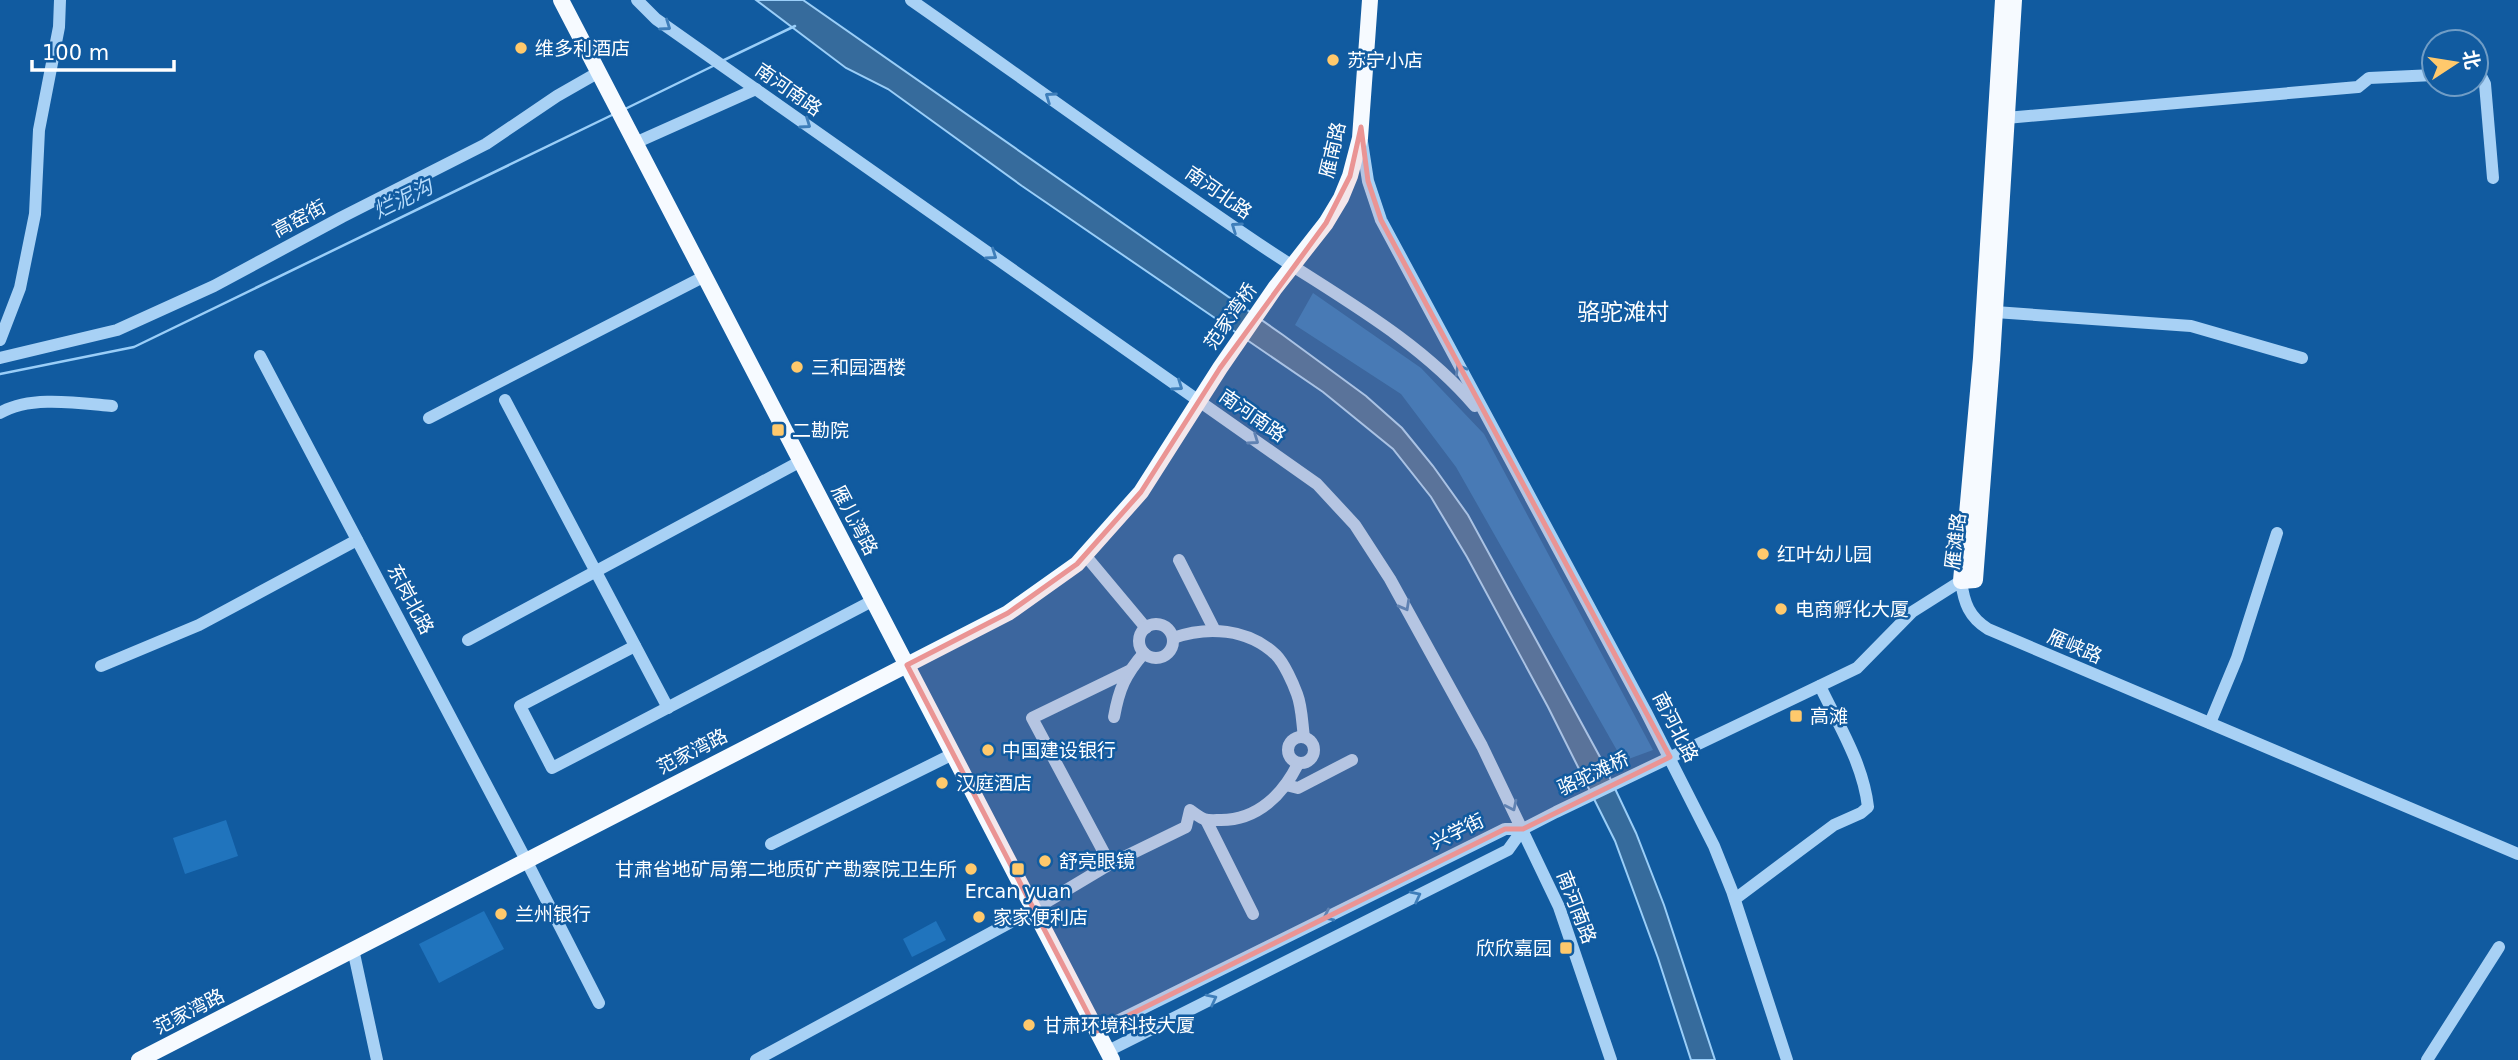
<svg xmlns="http://www.w3.org/2000/svg" width="2518" height="1060" font-family="'DejaVu Sans','Noto Sans SC',sans-serif">
<rect width="100%" height="100%" fill="#115ba0"/>
<g fill="#2074bd">
<polygon points="1313,293 1421,368 1484,434 1653,750 1623,761 1456,467 1401,394 1295,325"/>
<polygon points="226,820 238,856 185,874 173,838"/>
<polygon points="484,911 504,949 439,983 419,944"/>
<polygon points="936,921 946,940 912,957 903,939"/>
</g>
<polygon fill="#366b9c" stroke="#9acef8" stroke-width="2" points="756,0 803,0 1283,335 1366,396 1402,428 1433,466 1468,515 1600,757 1636,833 1664,905 1715,1060 1691,1060 1658,958 1615,841 1548,707 1467,557 1431,497 1393,449 1323,392 1022,186 888,89 846,68"/>
<g fill="none" stroke-linecap="round" stroke-linejoin="round">
<g stroke="#9acef8" stroke-width="2.5">
<polyline points="722,61 795,26"/>
<polyline points="625,109 713,66"/>
<polyline points="0,374 134,347 612,115"/>
</g>
<g stroke="#a8d1f5" stroke-width="12">
<polyline points="637,0 656,19 1317,484 1355,525 1390,579 1482,746 1559,907 1611,1060"/>
<path d="M911,0c119,83 236,169 357,250 71,47 151,90 207,156"/>
<polyline points="2476,72 2479,72 2485,84 2493,178"/>
<polyline points="2006,118 2358,87 2369,78 2434,75"/>
<polyline points="1362,142 1368,181 1381,220 1646,712 1714,846 1732,891 1787,1060"/>
<polyline points="635,143 756,89"/>
<polyline points="1995,312 2191,326 2302,358"/>
<polyline points="0,340 20,288 35,214 39,130 59,27 60,0"/>
<polyline points="260,356 526,860 599,1003"/>
<polyline points="0,358 117,330 214,286 342,217 486,144 557,96 599,72"/>
<polyline points="505,400 668,708"/>
<path d="M0,413c29,-18 79,-10 112,-7"/>
<polyline points="429,418 705,276"/>
<polyline points="1085,555 1146,628"/>
<polyline points="1179,560 1214,629"/>
<circle cx="1156" cy="641" r="17"/>
<path d="M1173,638c34,-12 75,-10 103,17 8,8 17,28 21,39 5,13 5,29 7,43"/>
<polyline points="468,640 801,461"/>
<polyline points="635,646 520,706 552,768 874,600"/>
<polyline points="101,666 199,625 357,540"/>
<path d="M1114,717c5,-28 11,-42 30,-64"/>
<polyline points="2210,723 2237,658 2277,533"/>
<circle cx="1301" cy="750" r="13"/>
<polyline points="1286,785 1298,788 1352,760"/>
<polyline points="1206,820 1253,914"/>
<polyline points="771,844 953,754"/>
<polyline points="1110,864 1032,718 1129,671"/>
<path d="M1735,899l99,-74 27,-12 7,-6c-5,-44 -30,-83 -48,-121"/>
<polyline points="353,949 377,1060"/>
<polyline points="1097,1031 1505,829 1523,829"/>
<path d="M1108,1051l400,-201 15,-21 33,-17 301,-144 55,-56 49,-31c3,22 8,36 27,48l530,225"/>
<path d="M756,1060l277,-150 77,-46 76,-37 4,-17c4,3 9,7 14,9 5,2 12,1 17,1 37,0 62,-26 77,-56"/>
<polyline points="2427,1060 2499,947"/>
</g>
<g stroke="#f6faff" stroke-width="16">
<polyline points="561,0 1112,1060"/>
<polyline points="2003,0 1981,358 1961,581 1975,580 1992,360 2014,0"/>
<polyline points="139,1060 1008,613 1077,564 1141,492 1220,368 1275,288 1326,223 1341,198 1350,176 1360,138 1370,0"/>
</g>
</g>
<defs><path id="oneway-chevron" d="M-2-3.5L2.5 0L-2 3.5" fill="none" stroke-width="1.6" stroke-linecap="round" stroke-linejoin="round" transform="scale(1.75)"/></defs>
<g stroke="#3e7eba">
<use href="#oneway-chevron" transform="translate(666 26) rotate(35)"/>
<use href="#oneway-chevron" transform="translate(1050 97) rotate(-145)"/>
<use href="#oneway-chevron" transform="translate(806 124) rotate(35)"/>
<use href="#oneway-chevron" transform="translate(1236 227) rotate(-145)"/>
<use href="#oneway-chevron" transform="translate(992 255) rotate(35)"/>
<use href="#oneway-chevron" transform="translate(1460 369) rotate(-119)"/>
<use href="#oneway-chevron" transform="translate(1178 386) rotate(35)"/>
<use href="#oneway-chevron" transform="translate(1254 440) rotate(35)"/>
<use href="#oneway-chevron" transform="translate(1405 606) rotate(61)"/>
<use href="#oneway-chevron" transform="translate(1512 806) rotate(64)"/>
<use href="#oneway-chevron" transform="translate(1416 896) rotate(-27)"/>
<use href="#oneway-chevron" transform="translate(1328 916) rotate(154)"/>
<use href="#oneway-chevron" transform="translate(1212 999) rotate(-27)"/>
</g>
<path fill="#ea9494" fill-opacity="0.2" stroke="#ea9494" stroke-width="5" stroke-linejoin="round" d="M1361,127l7,54 13,39 289,537 -147,72h-18l-408,202 -190,-366 101,-52 69,-49 64,-72 79,-124 106,-145 24,-47z"/>
<g fill="#ffc96c" stroke="#115ba0" stroke-width="2.5">
<circle cx="521" cy="48" r="7"/>
<circle cx="1333" cy="60" r="7"/>
<circle cx="797" cy="367" r="7"/>
<rect x="771" y="423" width="14" height="14" rx="3.5"/>
<circle cx="1763" cy="554" r="7"/>
<circle cx="1781" cy="609" r="7"/>
<rect x="1789" y="709" width="14" height="14" rx="3.5"/>
<circle cx="988" cy="750" r="7"/>
<circle cx="942" cy="783" r="7"/>
<circle cx="1045" cy="861" r="7"/>
<circle cx="971" cy="869" r="7"/>
<rect x="1011" y="862" width="14" height="14" rx="3.5"/>
<circle cx="501" cy="914" r="7"/>
<circle cx="979" cy="917" r="7"/>
<rect x="1559" y="941" width="14" height="14" rx="3.5"/>
<circle cx="1029" cy="1025" r="7"/>
</g>
<g text-anchor="middle" stroke-width="5" stroke-linejoin="round" paint-order="stroke">
<g font-size="19" fill="#fff" stroke="#115ba0" text-anchor="start">
<text x="535" y="55">维多利酒店</text>
<text x="1347" y="67">苏宁小店</text>
<text x="811" y="374">三和园酒楼</text>
<text x="792" y="437">二勘院</text>
<text x="1777" y="561">红叶幼儿园</text>
<text x="1795" y="616">电商孵化大厦</text>
<text x="1810" y="723">高滩</text>
<text x="1002" y="757">中国建设银行</text>
<text x="956" y="790">汉庭酒店</text>
<text x="1059" y="868">舒亮眼镜</text>
<text x="957" y="876" text-anchor="end">甘肃省地矿局第二地质矿产勘察院卫生所</text>
<text x="1018" y="898" text-anchor="middle">Ercan yuan</text>
<text x="515" y="921">兰州银行</text>
<text x="993" y="924">家家便利店</text>
<text x="1552" y="955" text-anchor="end">欣欣嘉园</text>
<text x="1043" y="1032">甘肃环境科技大厦</text>
</g>
<g font-size="19" fill="#fff" stroke="#115ba0">
<text transform="translate(789 89) rotate(35)" y="7">南河南路</text>
<text transform="translate(1332 150) rotate(-77)" y="7">雁南路</text>
<text transform="translate(1219 192) rotate(35)" y="7">南河北路</text>
<text transform="translate(299 218) rotate(-28)" y="7">高窑街</text>
<text transform="translate(1230 316) rotate(-55)" y="7">范家湾桥</text>
<text transform="translate(1253 415) rotate(35)" y="7">南河南路</text>
<text transform="translate(855 520) rotate(62)" y="7">雁儿湾路</text>
<text transform="translate(1955 541) rotate(-83)" y="7">雁滩路</text>
<text transform="translate(411 599) rotate(62)" y="7">东岗北路</text>
<text transform="translate(2075 646) rotate(23)" y="7">雁峡路</text>
<text transform="translate(1676 727) rotate(63)" y="7">南河北路</text>
<text transform="translate(692 751) rotate(-27)" y="7">范家湾路</text>
<text transform="translate(1593 773) rotate(-25)" y="7">骆驼滩桥</text>
<text transform="translate(1457 831) rotate(-26)" y="7">兴学街</text>
<text transform="translate(1577 907) rotate(69)" y="7">南河南路</text>
<text transform="translate(189 1011) rotate(-27)" y="7">范家湾路</text>
</g>
<g font-size="21" font-style="italic" fill="#b5dbfb" stroke="#115ba0">
<text transform="translate(403 199) rotate(-26)" y="7">烂泥沟</text>
</g>
<g font-size="23" fill="#fff" stroke="#115ba0">
<text x="1623" y="320">骆驼滩村</text>
</g>
</g>
<g transform="translate(2455 63) rotate(78)"><circle r="33" fill="#115ba0" stroke="#709dc6" stroke-width="2"/>
<path d="M0-5L12 26L0 18L-12 26Z" fill="#ffc96c"/>
<text y="-10" font-size="19" font-weight="bold" text-anchor="middle" fill="#ffffff">北</text>
</g>
<path d="M32 60v10h142v-10" fill="none" stroke="#ffffff" stroke-width="3.5"/>
<text x="42" y="60" font-size="21" fill="#ffffff" stroke="#115ba0" stroke-width="5" paint-order="stroke">100 m</text>
</svg>
